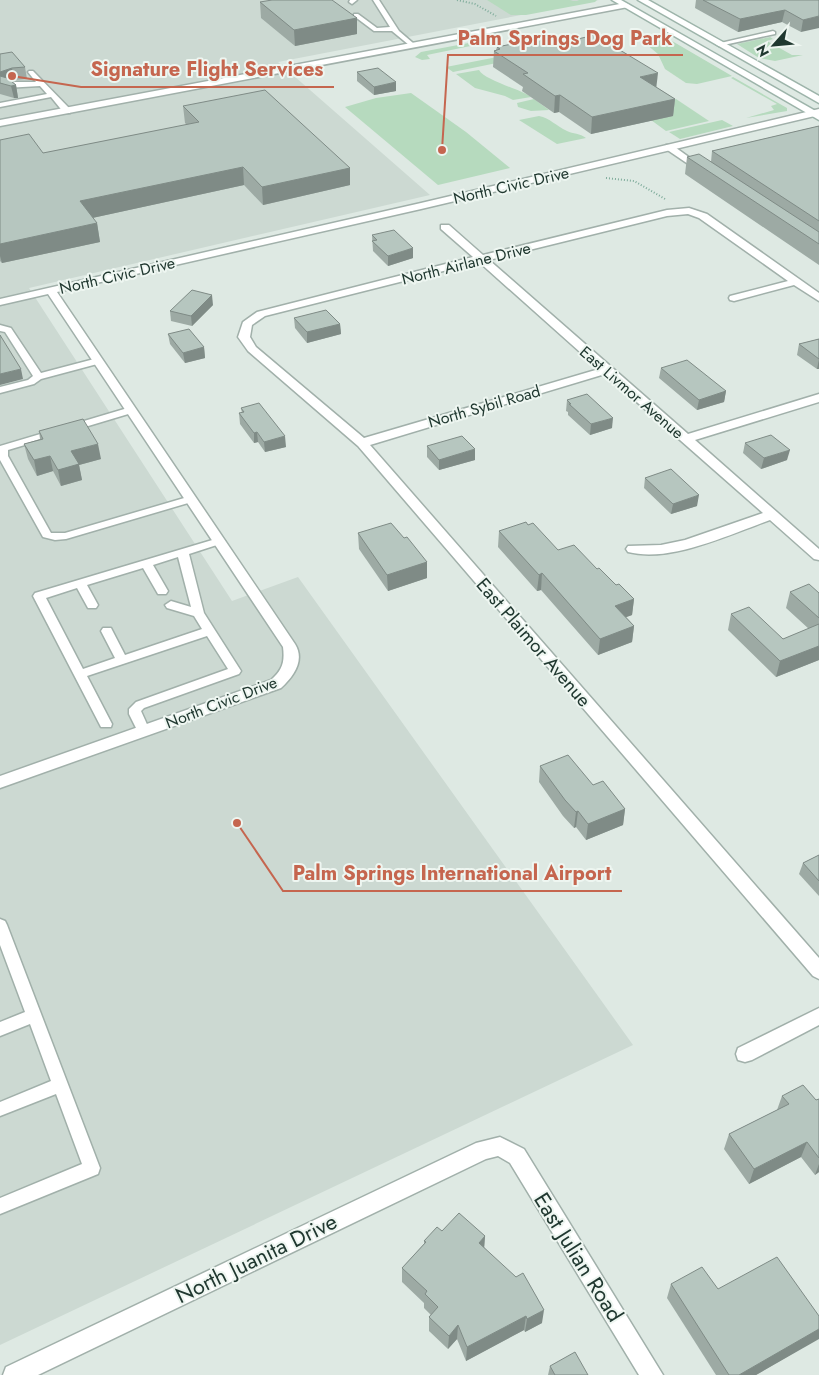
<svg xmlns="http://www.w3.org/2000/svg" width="819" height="1375" font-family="Jost,sans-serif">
<rect width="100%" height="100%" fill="#dee9e3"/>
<polygon fill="#ccd9d2" points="0,0 599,0 278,62 430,195 29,288 232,601 298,577 633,1045 0,1345"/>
<g fill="#b6dabe">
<polygon points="487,0 573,0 570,1 579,1 577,0 597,0 595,2 526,15 511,15"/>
<polygon points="660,34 732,76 697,84 686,83 665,69 658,54 640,39"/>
<polygon points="770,37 773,39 767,41 792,55 803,55 775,61 759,58 737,44"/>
<polygon points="474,42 485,43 427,55 430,59 422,60 415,57 421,52"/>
<polygon points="518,53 525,57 453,72 446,67"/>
<path d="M479,70c5,10 41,19 52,27l-18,3 -8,-4 -30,-8 -19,-14z"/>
<polygon points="733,77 787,108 787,111 746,118 774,110 771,106 777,104 731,78"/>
<polygon points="411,93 466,132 510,168 438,185 345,107 376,98"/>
<polygon points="534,99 549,110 531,111 518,107 517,103"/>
<polygon points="676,99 709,121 666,131 651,120 672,116 672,100"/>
<path d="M539,116c11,2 17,10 28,15 6,3 13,2 19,7l-29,6 -38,-24z"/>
<polygon points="722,120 733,126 680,139 669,132"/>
</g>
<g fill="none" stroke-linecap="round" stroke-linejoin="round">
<defs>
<g id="lane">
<polygon points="350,0 357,0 352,4 349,2"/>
<polygon points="373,0 379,0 399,31 413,43 413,45 409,45 392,31 374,31 354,16 354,14 358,14 377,28 390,27"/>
<polygon points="773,31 775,32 775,34 719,46 716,44"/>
<polygon points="29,71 33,71 70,109 70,113 64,113 51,97 0,107 0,103 47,94 40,86 5,88 1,86 15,82 36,82 28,72"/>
<polygon points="666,145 672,145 704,168 697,170 666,149"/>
<polygon points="0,325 11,328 41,373 98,358 103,361 101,363 41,379 34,384 0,393 0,387 28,380 33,376 5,332 0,331"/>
<polygon points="131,407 136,410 135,412 8,450 8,456 51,533 65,533 191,496 196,499 195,501 66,539 55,540 43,537 0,460 0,446"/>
<path d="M219,538l6,3 -2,2 -34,11 15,59 37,58 -2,3 -95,34 -3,3 9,20 -1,3h-10l-10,-20v-5l7,-7 92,-33 -21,-33 -120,40 25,48 -1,3h-10l-68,-131 2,-3zM178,557l13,50 -20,-6 -6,4 2,3 27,8 8,13 -77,26 -14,-27h-8l-2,3 14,27 -32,11 -37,-71 31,-10 11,20h8l2,-3 -11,-20 56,-17 15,26h8l2,-3 -15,-26z"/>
<polygon points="0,919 5,921 7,925 100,1168 98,1174 0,1214 0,1198 82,1164 56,1094 0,1116 0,1102 51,1081 30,1024 0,1036 0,1022 25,1012 0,945"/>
</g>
<g id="street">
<polygon points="625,3 629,5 628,7 0,126 0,120"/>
<path d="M819,109v6l-398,94 -364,83 238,352c10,16 -1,32 -14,44l-281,100v-12l271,-96c11,-10 14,-17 12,-33l-235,-353 -48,11v-6l421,-96z"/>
<path d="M689,208l18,6 112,79v8l-25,-16 -60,16 -4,-1 -1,-2 1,-2 58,-15 -89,-63 -11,-4 -21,2 -178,44 199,174 131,-40v8l-124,38 124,109v11l-5,-1 -44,-39c-40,14 -99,43 -142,32l-2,-3 2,-3 33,-1 24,-5 78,-27 -158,-139 -235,71 449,513v21l-6,-3 -455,-530 -110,-95 -10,-14 5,-15 14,-10 216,-55 -32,-28v-4h8l34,30 184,-45zM479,262l120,107 -235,69 -108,-91 -6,-10 2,-12 13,-9z"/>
<polygon points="819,1008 819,1025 752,1060 745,1062 738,1060 736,1054 738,1048"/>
<polygon points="500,1137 524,1149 663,1375 639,1375 510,1163 498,1156 486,1159 38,1375 3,1375 6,1367 476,1143"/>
</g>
<g id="secondary">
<polygon points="612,0 621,0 819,113 819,120"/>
<polygon points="638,0 648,0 819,96 819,103"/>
</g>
</defs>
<use href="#lane" stroke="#a1b0aa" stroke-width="3"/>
<use href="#street" stroke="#a1b0aa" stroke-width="3"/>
<use href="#secondary" stroke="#9db4aa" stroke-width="3"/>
<g stroke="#7fac9b" stroke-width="2" stroke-dasharray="1 2" stroke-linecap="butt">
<polyline points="457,0 475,4 496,16"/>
<polyline points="606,178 634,181 665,199"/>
</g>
<use href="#lane" fill="#fff" fill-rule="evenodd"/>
<use href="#street" fill="#fff" fill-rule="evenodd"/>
<use href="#secondary" fill="#fff" fill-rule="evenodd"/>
</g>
<g fill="#9daaa4">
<polygon points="696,0 819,0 801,32 782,22 738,32 695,8"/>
<polygon points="260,2 357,18 357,34 295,46 261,18"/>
<polygon points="553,41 656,87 675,99 673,116 591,134 559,112 554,113 522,91 523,87 493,67 494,51 496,50 497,47"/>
<polygon points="0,54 25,67 27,79 14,80 11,81 16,85 18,98 14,98 0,94"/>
<polygon points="357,72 396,91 374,95 357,81"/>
<polygon points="183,106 350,168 350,185 263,205 244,185 92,218 97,223 100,242 2,263 0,261 0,140 43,153 187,125 185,123"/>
<polygon points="819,126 819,265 685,174 687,157 711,162 712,151"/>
<polygon points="372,235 413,258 388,266 373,251"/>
<polygon points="213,305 192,326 171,321 170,311"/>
<polygon points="294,318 340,324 341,334 307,343 295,328"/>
<polygon points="168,334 204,347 205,358 185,363 170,344"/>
<polygon points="819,339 819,369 817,369 797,355 799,344"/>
<polygon points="661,368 726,391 724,402 697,410 659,378"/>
<polygon points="567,400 612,428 590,435 568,415 568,412 566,411"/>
<polygon points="241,408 286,447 265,452 258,442 254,443 240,424 239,413 242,413"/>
<polygon points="39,431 101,459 79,465 82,480 61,486 53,471 37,476 28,459 24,444 40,439"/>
<polygon points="745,443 787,460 761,469 743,453"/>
<polygon points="427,446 475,460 439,470 427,457"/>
<polygon points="645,478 697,506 671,514 644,488"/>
<polygon points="528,525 558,550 597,569 634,599 632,615 626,617 634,626 632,642 598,655 541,590 537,591 498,547 499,531"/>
<polygon points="358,533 404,538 427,562 427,578 388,591 359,549"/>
<polygon points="790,592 819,593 819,660 776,677 728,630 731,614 783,639 809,629 786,608"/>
<polygon points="540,766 593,785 625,809 623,825 586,840 576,827 574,828 563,816 539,782"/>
<polygon points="819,855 819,896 799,874 803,863"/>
<polygon points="782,1096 816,1100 819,1099 819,1172 815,1175 801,1157 749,1184 724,1149 729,1134 777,1110"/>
<polygon points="442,1231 485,1236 484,1247 542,1323 525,1332 524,1330 466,1361 457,1339 448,1349 429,1331 429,1317 431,1315 424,1308 424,1303 402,1282 402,1268 424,1244 424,1241"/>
<polygon points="671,1284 718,1289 819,1329 819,1338 756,1375 716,1375 667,1298"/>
<polygon points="550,1366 588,1375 548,1375"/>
</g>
<g fill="#7f8b86">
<polygon points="785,10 782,22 738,32 740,19"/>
<polygon points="819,16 819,28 801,32 803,20"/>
<polygon points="357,18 357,34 295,46 294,30"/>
<polygon points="12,68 14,80 3,84 0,83 0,72"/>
<polygon points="658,73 656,90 640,77"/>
<polygon points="396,82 396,91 374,95 374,87"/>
<polygon points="16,85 18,98 14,98 11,86"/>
<polygon points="560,95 559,112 554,113 555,96"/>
<polygon points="675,99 673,116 591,134 592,117"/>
<polygon points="243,167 244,185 83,220 80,201"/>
<polygon points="350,168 350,185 263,205 262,187"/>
<polygon points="97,223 100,242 2,263 0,256 0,244"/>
<polygon points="413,248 413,258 388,266 388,256"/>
<polygon points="212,295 213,305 192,326 191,316"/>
<polygon points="340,324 341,334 307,343 307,332"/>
<polygon points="204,347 205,358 185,363 183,353"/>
<polygon points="819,359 819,369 817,369"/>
<polygon points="21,369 23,379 0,385 0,374"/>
<polygon points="726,391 724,402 697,410 699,400"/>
<polygon points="613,418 612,428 590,435 591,424"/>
<polygon points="257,432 258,442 254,443 254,433"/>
<polygon points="285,436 286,447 265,452 264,442"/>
<polygon points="98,444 101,459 79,465 82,480 61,486 58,470 71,451"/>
<polygon points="475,449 475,460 439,470 439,460"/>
<polygon points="790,450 787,460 761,469 764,458"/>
<polygon points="50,456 53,471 37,476 34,460"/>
<polygon points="699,495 697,506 671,514 673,504"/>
<polygon points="427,562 427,578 388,591 387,575"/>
<polygon points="542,573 541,590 537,591 539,575"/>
<polygon points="634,599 632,615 613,622 615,606"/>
<polygon points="634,626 632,642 598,655 600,639"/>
<polygon points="819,646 819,660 776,677 780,661"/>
<polygon points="625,809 623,825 586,840 588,824"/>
<polygon points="578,811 576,827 574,828 576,812"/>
<polygon points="807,1142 801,1157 749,1184 754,1169"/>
<polygon points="819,1164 819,1172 815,1175"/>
<polygon points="485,1236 484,1250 479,1243"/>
<polygon points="544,1310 542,1323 525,1332 527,1319"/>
<polygon points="526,1316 524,1330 466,1361 467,1347"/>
<polygon points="458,1325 457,1339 448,1349 449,1336"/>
<polygon points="819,1329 819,1339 756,1375 739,1375"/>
</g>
<g fill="#b6c6bf" stroke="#7f8b86">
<polygon points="272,0 332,0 357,18 294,30 260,2"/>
<polygon points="703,0 819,0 819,16 803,20 785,10 740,19"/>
<polygon points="595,35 658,73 640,77 675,99 592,117 560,95 555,96 523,74 528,73 494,51 500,49 497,47 547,37 553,41 566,38 569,41"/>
<polygon points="12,52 25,67 12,68 0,72 0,54"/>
<polygon points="378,68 396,82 374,87 357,72"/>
<polygon points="0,76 7,78 16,85 11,86 0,83"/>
<polygon points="265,90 350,168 262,187 243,167 80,201 97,223 0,244 0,140 29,134 43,153 199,122 183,106"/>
<polygon points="819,126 819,221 712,151"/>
<polygon points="699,154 819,232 819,244 687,157"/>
<polygon points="394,230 413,248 388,256 372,241 377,240 372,235"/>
<polygon points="192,290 212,295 191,316 170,311"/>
<polygon points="326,310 340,324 307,332 294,318"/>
<polygon points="189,329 204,347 183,353 168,334"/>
<polygon points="0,335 21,369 0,374"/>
<polygon points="819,339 819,359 799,344"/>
<polygon points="687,360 726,391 699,400 661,368"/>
<polygon points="587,394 613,418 591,424 569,404 571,404 567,400"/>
<polygon points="259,403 285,436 264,442 257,432 254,433 239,413 244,412 241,408"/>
<polygon points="83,419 98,444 71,451 79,464 58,470 50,456 34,460 24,444 43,439 39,431"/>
<polygon points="771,435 790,450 764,458 745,443"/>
<polygon points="462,436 475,449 439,460 427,446"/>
<polygon points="671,469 699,495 673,504 645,478"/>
<polygon points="526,522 528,525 533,523 558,550 574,545 597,569 599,568 616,585 619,584 634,599 615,606 634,626 600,639 542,573 539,575 499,531"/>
<polygon points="391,523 404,538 407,537 427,562 387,575 358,533"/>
<polygon points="809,584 819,593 819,618 790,592"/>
<polygon points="749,607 783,639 819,624 819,646 780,661 731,614"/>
<polygon points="568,755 593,785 603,781 625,809 588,824 578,811 576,812 565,800 540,766"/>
<polygon points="819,855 819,881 803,863"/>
<polygon points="803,1085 816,1100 819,1099 819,1158 807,1142 754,1169 729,1134 789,1104 782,1096"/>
<polygon points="459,1213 485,1236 479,1243 516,1277 523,1273 544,1310 527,1319 526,1316 467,1347 458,1325 449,1336 429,1317 438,1307 425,1294 427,1291 402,1268 426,1242 424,1241 437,1227 442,1231"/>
<polygon points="777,1257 819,1316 819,1329 739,1375 729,1375 671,1284 702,1267 718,1289"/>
<polygon points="575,1352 588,1375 555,1375 550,1366"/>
</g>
<g text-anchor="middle" stroke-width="4" stroke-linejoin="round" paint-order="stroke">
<g font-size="16" fill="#203830" stroke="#eef6f1">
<text transform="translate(511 185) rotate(-13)" y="6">North Civic Drive</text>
<text transform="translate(466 263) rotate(-14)" y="6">North Airlane Drive</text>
<text transform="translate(117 275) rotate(-13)" y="6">North Civic Drive</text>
<text transform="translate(632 392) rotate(41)" y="6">East Livmor Avenue</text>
<text transform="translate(484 406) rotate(-16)" y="6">North Sybil Road</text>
<text transform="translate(221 702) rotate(-21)" y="6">North Civic Drive</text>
</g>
<g font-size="19" fill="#203830" stroke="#eef6f1">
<text transform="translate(534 642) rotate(49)" y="7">East Plaimor Avenue</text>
</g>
<g font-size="22" fill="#203830" stroke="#eef6f1">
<text transform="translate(579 1257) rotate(58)" y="8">East Julian Road</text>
<text transform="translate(256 1258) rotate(-26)" y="8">North Juanita Drive</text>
</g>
</g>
<path fill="none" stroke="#c5664f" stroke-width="2" d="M442 150L448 55H683M12 76L81 87H334M237 823L283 891H622"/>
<g fill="#c5664f" stroke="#eef6f1" stroke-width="2">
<circle cx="442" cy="150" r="5"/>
<circle cx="12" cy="76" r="5"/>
<circle cx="237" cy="823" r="5"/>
</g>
<g font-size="20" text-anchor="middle" font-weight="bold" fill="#c5664f" stroke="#eef6f1" stroke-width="4" stroke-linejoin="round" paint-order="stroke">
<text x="565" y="45">Palm Springs Dog Park</text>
<text x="207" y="76">Signature Flight Services</text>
<text x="452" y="880">Palm Springs International Airport</text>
</g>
<g transform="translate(774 45) rotate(243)" stroke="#eef6f1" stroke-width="4" paint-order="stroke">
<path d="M0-4L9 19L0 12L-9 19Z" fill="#203830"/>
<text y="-8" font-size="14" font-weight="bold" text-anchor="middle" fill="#203830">N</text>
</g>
</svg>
